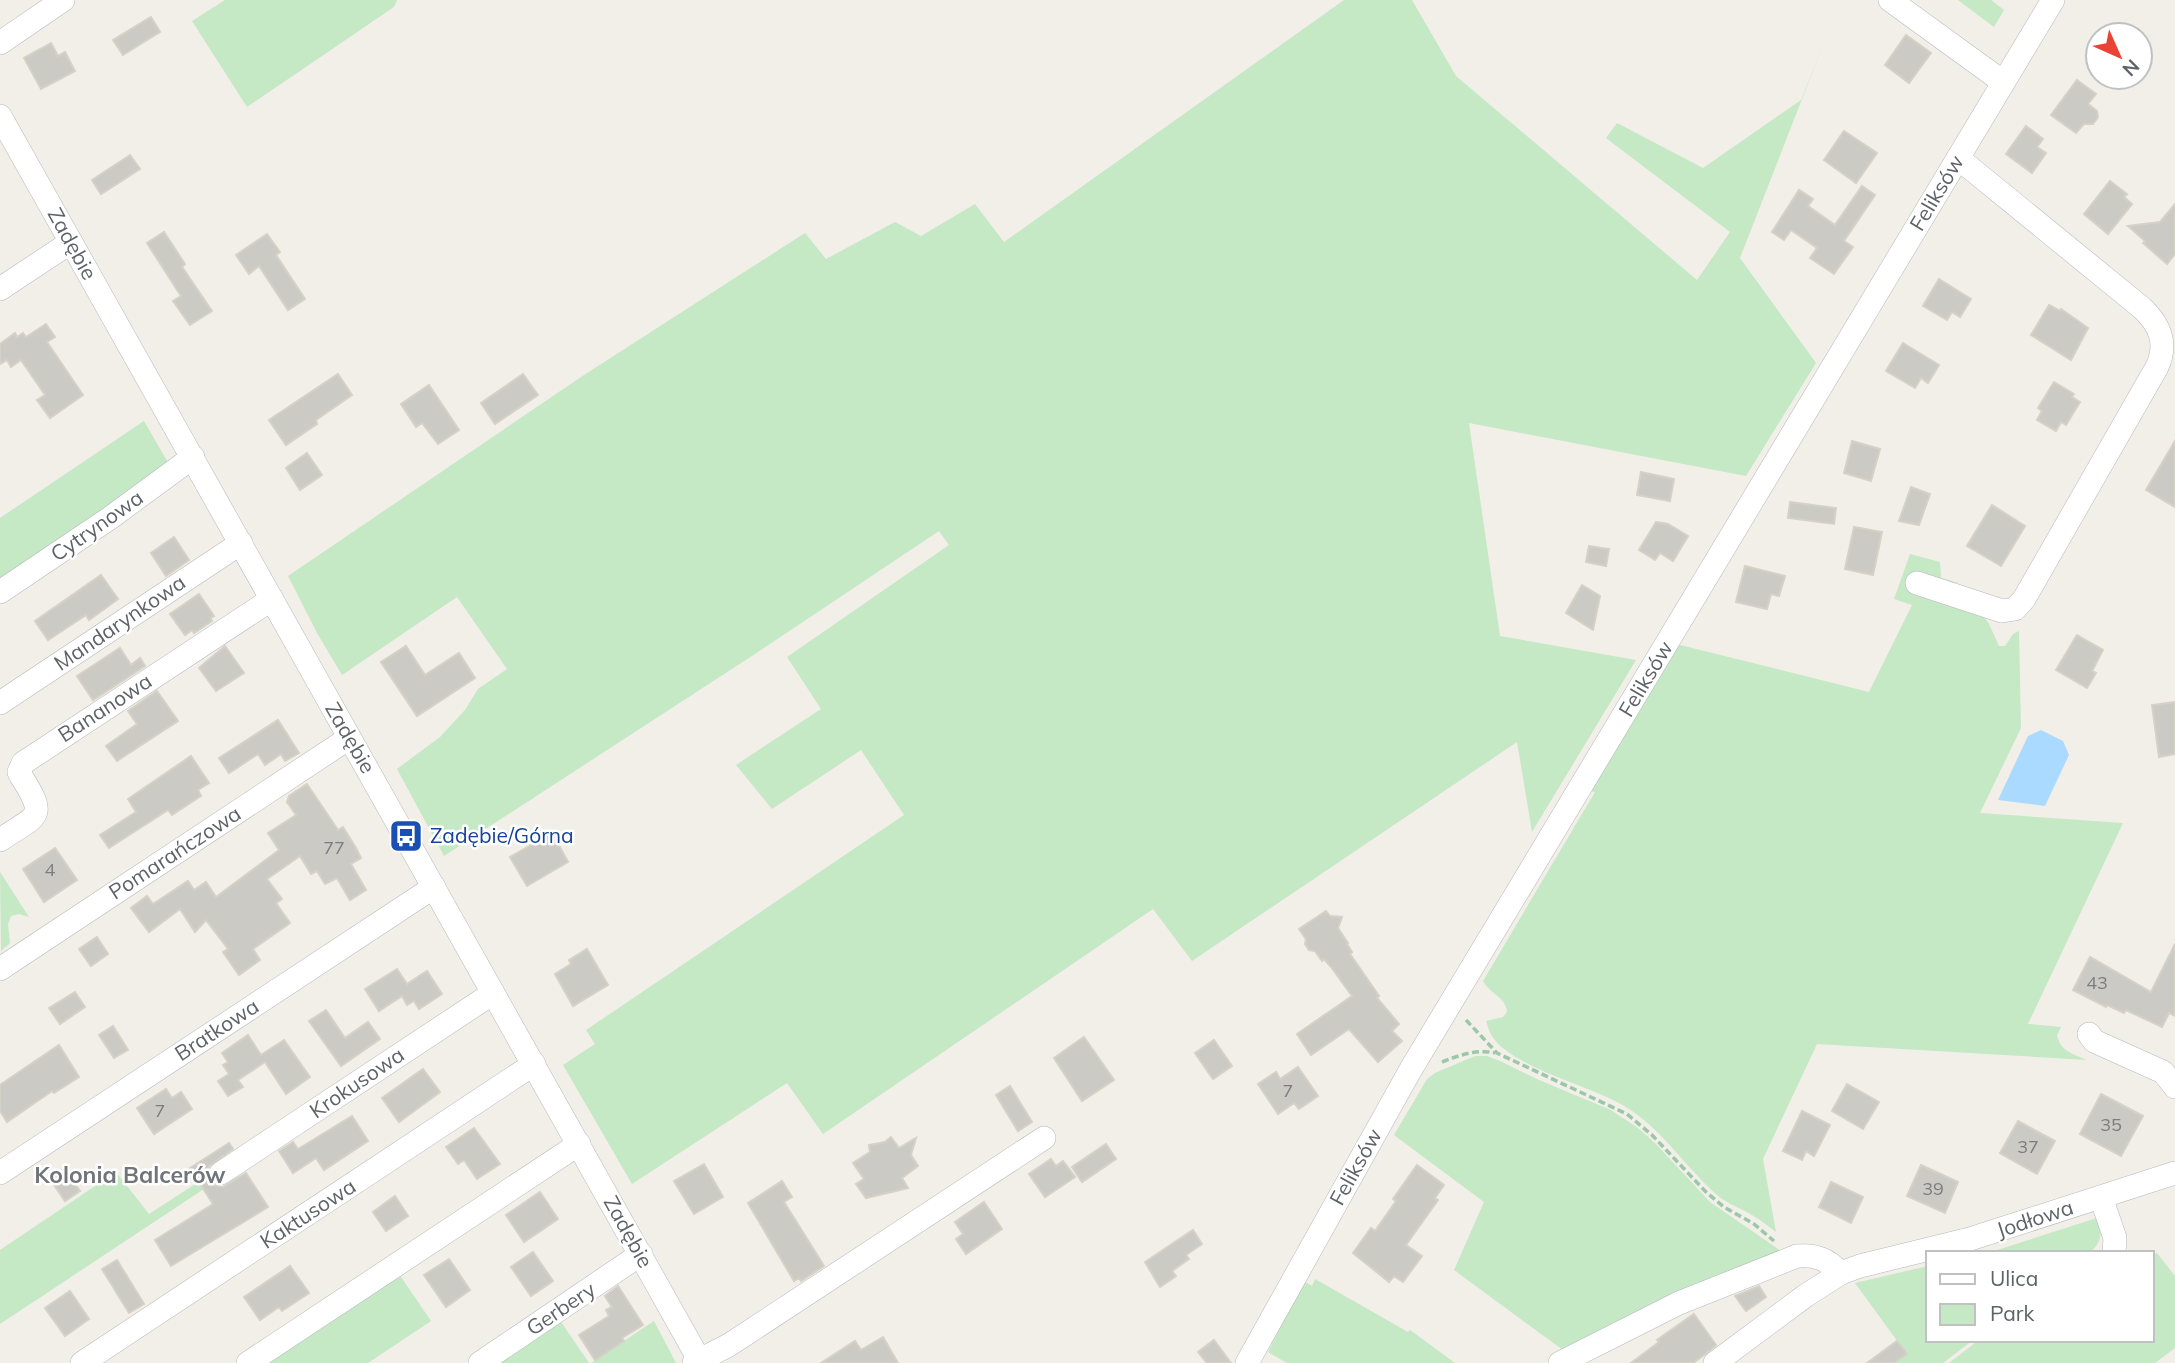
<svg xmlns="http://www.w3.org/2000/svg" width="2175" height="1363" font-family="Mulish,sans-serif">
<rect width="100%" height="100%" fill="#f1efe8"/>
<g fill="#c5e8c5">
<polygon points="225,0 397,0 394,7 247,107 192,21"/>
<polygon points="1344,0 1412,0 1456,76 1697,280 1730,232 1606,138 1617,123 1703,168 1801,100 1825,40 1740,258 1816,363 1746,476 1469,423 1500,636 1636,660 1532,832 1517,742 1192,961 1153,909 823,1134 787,1083 632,1184 563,1065 595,1044 586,1030 904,815 861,750 772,809 736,765 821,709 787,657 949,545 939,531 758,652 444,856 397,769 440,737 465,710 478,689 507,669 457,597 342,675 317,633 288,576 584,375 805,233 826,259 895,222 921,236 975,204 1004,242"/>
<polygon points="1958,0 1991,0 2004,10 1994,27"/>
<polygon points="144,421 170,466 0,587 0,518"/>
<path d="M1910,554l30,8 1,16 18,5 -9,-1 23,30 12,6 4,6 10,22h6l8,-12 6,-3 2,97 -41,85 143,10 -95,201 33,3 -4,8c3,16 16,19 30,25l-270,-16 -54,115 13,73c-10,-8 -20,-15 -31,-21 -10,-5 -20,-9 -28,-16 -35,-31 -59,-73 -102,-94 -32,-17 -104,-35 -123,-65 -3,-4 -4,-10 -6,-15l17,-4 4,-5c-1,-15 -17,-18 -24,-31l112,-189 -7,-1 88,-147 193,48 43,-87 -18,-6z"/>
<polygon points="0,872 29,917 19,914 11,916 8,924 10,943 1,951"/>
<polygon points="1475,1056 1487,1056 1500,1061 1539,1080 1611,1110 1638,1128 1655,1143 1710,1202 1784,1253 1567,1353 1454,1270 1484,1202 1394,1135 1427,1079 1435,1073"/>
<polygon points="217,1170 222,1177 0,1324 0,1250 116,1172 149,1214"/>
<path d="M2097,1218c6,14 5,23 -7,35h-102z"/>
<polygon points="2157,1253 2175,1276 2175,1348 2155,1363 1949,1363 1979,1340 2152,1340 2152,1256"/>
<polygon points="1928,1266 1928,1340 1973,1340 1943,1363 1894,1363 1906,1353 1855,1283"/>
<polygon points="397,1271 431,1321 368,1363 269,1363 266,1359"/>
<polygon points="1315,1279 1408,1332 1410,1330 1455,1363 1287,1363 1268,1352 1304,1281 1312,1286"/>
<polygon points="557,1316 589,1363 490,1363"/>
<polygon points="654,1321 676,1363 591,1363"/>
</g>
<polygon fill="#aadaff" points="2041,730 2063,741 2069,755 2045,806 1998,800 2028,736"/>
<g fill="#cccac5" stroke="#d6d1c6" stroke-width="2">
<polygon points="151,17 160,32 123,55 113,40"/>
<polygon points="1906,35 1931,53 1909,83 1885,65"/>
<polygon points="51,43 58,56 65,52 75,71 41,89 24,58"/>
<polygon points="2077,80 2096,94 2088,104 2097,111 2098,117 2093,124 2084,124 2076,133 2051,115"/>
<polygon points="2026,126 2043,139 2037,147 2046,153 2032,173 2006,154"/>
<polygon points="1844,131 1877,153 1856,183 1824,160"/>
<polygon points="130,155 140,169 101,194 92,180"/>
<polygon points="2110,181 2127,194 2124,197 2132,204 2108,234 2084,214"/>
<polygon points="1862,186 1875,195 1844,241 1853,247 1834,274 1810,258 1817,248 1791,230 1784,240 1772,232 1799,190 1813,199 1808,206 1835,225"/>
<polygon points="2175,204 2175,254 2167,264 2143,243 2145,241 2128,226 2160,222"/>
<polygon points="164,232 185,264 182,267 212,311 190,325 173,301 181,296 147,243"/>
<polygon points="267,234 280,252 276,255 305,299 288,310 259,266 249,274 236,255"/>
<polygon points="1939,279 1971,299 1960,317 1952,312 1947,320 1923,306"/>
<polygon points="2049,305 2060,311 2061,309 2088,328 2071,360 2031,335"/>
<polygon points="46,324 55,337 47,342 83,395 50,418 37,400 45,395 21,360 11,367 7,360 0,364 0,344 15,333 17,337 23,333 26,337"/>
<polygon points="1903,343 1939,365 1928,383 1921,378 1915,388 1886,371"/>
<polygon points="338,374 352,395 316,420 317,424 286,445 269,420"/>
<polygon points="523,374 538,395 495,424 481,403"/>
<polygon points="2054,382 2074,394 2072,397 2080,402 2066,425 2061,422 2056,431 2037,420 2042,411 2038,408"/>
<polygon points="429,385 459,430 438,444 422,423 416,427 401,404"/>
<polygon points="1852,441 1880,449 1871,481 1844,473"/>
<polygon points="2175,441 2175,507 2146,490"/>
<polygon points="307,453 322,475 300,490 286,468"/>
<polygon points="1641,472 1674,479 1670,501 1637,495"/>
<polygon points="1911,487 1930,494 1919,525 1899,521"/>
<polygon points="1790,502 1836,508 1834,524 1788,518"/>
<polygon points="1992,505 2025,526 2001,566 1967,546"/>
<polygon points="1656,522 1668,524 1688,536 1673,561 1660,553 1655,560 1639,550"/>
<polygon points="1854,527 1882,532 1873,575 1845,569"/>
<polygon points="174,537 189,560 166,576 151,553"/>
<polygon points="1589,546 1609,549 1606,566 1586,562"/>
<polygon points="1745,566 1785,576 1779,596 1771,594 1767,609 1736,602"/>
<polygon points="101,575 118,599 89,620 86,615 48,640 35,621"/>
<polygon points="1582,585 1600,596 1593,630 1566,613"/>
<polygon points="199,594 214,616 210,618 212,621 194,633 192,630 185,635 170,614"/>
<polygon points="2077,635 2103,650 2092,671 2096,673 2087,688 2056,670"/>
<polygon points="225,646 244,673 216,691 199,668"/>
<polygon points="406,646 425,675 459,653 475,678 417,716 381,662"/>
<polygon points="120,648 131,665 140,658 145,666 93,700 77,676"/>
<polygon points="157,691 178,721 117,761 106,746 137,724 128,711"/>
<polygon points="2175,702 2175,754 2159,757 2152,705"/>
<polygon points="278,720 299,753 285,761 281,754 265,765 258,754 229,773 219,758"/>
<polygon points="191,756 209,783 198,790 201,796 172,815 168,810 109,848 100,835 136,812 128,799"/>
<polygon points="307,784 338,830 343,827 356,848 361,858 351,864 366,890 350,900 337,878 325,884 317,871 311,874 300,856 267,879 282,899 276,903 290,923 253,949 260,960 239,975 223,952 228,949 206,920 195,932 180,909 149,932 131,908 147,896 153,904 188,881 194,890 206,882 216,897 279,850 268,833 296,815 287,802 289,796"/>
<polygon points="552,833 568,862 527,886 510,857"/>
<polygon points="55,848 77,880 44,902 23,869"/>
<polygon points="1326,911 1330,916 1342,917 1338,928 1348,943 1347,944 1352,952 1350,954 1379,996 1377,998 1399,1024 1392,1031 1402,1041 1378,1062 1349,1029 1311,1055 1297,1034 1352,996 1331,967 1324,959 1322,961 1315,951 1309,950 1305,944 1306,939 1299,929"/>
<polygon points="97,937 108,954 91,966 79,949"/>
<polygon points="2175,944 2175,1016 2169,1013 2162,1027 2126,1010 2124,1013 2107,1005 2106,1007 2073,990 2090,957 2151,992"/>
<polygon points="587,949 608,985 573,1006 555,974 571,964 569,960"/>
<polygon points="397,969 407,984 427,971 442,994 419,1009 414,1001 407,1005 402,996 379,1011 365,989"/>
<polygon points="75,992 85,1007 60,1024 49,1008"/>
<polygon points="326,1010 345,1038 368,1022 380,1039 341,1066 309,1021"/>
<polygon points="113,1026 128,1050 114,1058 99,1035"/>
<polygon points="248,1035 261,1055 284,1040 310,1077 286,1094 265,1062 238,1080 243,1087 228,1096 218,1081 229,1074 223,1065 228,1062 222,1053"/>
<polygon points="1084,1037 1114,1080 1082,1101 1054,1058"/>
<polygon points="1214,1040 1232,1066 1213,1079 1195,1053"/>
<polygon points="59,1045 79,1077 54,1093 52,1091 7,1122 0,1111 0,1085"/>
<polygon points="1298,1067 1318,1096 1299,1109 1294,1103 1278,1114 1258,1084 1276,1072 1280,1079"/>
<polygon points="423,1069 440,1092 399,1122 382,1098"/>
<polygon points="1847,1084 1879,1102 1863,1129 1832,1111"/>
<polygon points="1010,1086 1032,1122 1018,1131 996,1095"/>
<polygon points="166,1089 172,1098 181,1092 192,1109 154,1134 137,1108"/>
<polygon points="2101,1094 2143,1116 2121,1156 2080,1134"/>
<polygon points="1802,1111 1830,1125 1814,1156 1806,1151 1802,1160 1783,1151"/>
<polygon points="352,1116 368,1141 324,1170 316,1158 293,1173 279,1151 293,1142 298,1149"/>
<polygon points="2018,1121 2055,1141 2037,1174 2000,1153"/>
<polygon points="474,1128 500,1164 477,1179 464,1160 458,1164 446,1147"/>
<polygon points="891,1137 899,1148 916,1138 911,1155 918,1166 902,1178 908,1188 866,1198 856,1184 864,1179 853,1163 870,1152 869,1145 885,1142"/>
<polygon points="229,1143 233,1149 209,1166 207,1173 209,1180 214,1185 223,1187 246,1173 268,1207 171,1266 155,1240 213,1204 190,1168"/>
<polygon points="1106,1144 1116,1159 1082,1182 1072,1167"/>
<polygon points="1051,1159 1056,1166 1063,1161 1075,1177 1045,1197 1029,1174"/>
<polygon points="704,1164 723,1197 694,1214 674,1181"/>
<polygon points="1417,1165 1444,1185 1435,1198 1438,1200 1406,1245 1422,1256 1403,1282 1394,1276 1389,1282 1353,1253 1371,1228 1375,1231 1396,1201 1393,1199"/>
<polygon points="1921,1165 1958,1182 1945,1213 1907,1196"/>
<polygon points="64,1169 80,1191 65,1201 50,1179"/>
<polygon points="782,1181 792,1197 784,1202 824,1266 801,1281 799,1278 794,1281 748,1203"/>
<polygon points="1831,1182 1863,1197 1851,1223 1819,1207"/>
<polygon points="540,1192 558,1219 524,1242 506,1215"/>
<polygon points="395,1196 408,1216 386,1231 373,1212"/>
<polygon points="984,1202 1002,1229 966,1254 956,1239 963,1234 955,1222"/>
<polygon points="1193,1230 1202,1244 1186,1255 1189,1259 1172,1271 1176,1276 1160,1287 1145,1262"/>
<polygon points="533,1252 553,1281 531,1296 511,1267"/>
<polygon points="449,1259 470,1290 446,1307 424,1275"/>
<polygon points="117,1260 144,1304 129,1313 102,1269"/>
<polygon points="290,1266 309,1293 282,1311 279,1307 260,1320 244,1297"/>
<polygon points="618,1286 643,1325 622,1338 624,1341 595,1360 579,1335 609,1316 606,1310 612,1307 605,1296"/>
<polygon points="1759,1286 1766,1297 1746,1311 1735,1296"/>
<polygon points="70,1291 89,1319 65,1336 45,1308"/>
<polygon points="1694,1314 1716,1345 1704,1355 1693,1363 1631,1363 1659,1342 1657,1340"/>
<polygon points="883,1337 898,1363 821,1363 855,1341 861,1350"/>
<polygon points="1214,1340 1231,1363 1207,1363 1198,1352"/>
<polygon points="1897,1341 1907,1354 1894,1363 1867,1363"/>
</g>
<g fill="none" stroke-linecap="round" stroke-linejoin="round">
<defs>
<g id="minor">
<polyline points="1890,0 2003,82"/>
<polyline points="0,43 63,0"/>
<polyline points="0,116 701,1363"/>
<polyline points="0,289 71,242"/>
<path d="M1917,583l85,28 13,-2 9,-10 133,-232c11,-24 3,-42 -15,-59l-184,-150"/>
<polyline points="0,592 110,518 193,457"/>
<polyline points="0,703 241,543"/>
<path d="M0,840c38,-26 48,-21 21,-64l-2,-4 4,-9 249,-164"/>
<polyline points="0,969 349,738"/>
<polyline points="2089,1034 2094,1041 2163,1072 2175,1087"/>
<polyline points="0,1173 434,887"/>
<polyline points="221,1173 493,993"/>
<polyline points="2101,1197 2115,1238 2114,1253"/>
<polyline points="82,1363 534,1064"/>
<polyline points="248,1363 579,1144"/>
<polyline points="480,1363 641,1254"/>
<polyline points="694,1363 729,1345 1044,1138"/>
<polyline points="1247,1363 1411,1069 2053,0"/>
<path d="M1560,1363l119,-60 118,-47c19,-2 31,4 44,17"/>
<polyline points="1715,1363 1805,1296 1841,1273 1860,1266 1970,1239 2175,1173"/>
</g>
</defs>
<use href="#minor" stroke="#b5b8bc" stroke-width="24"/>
<g stroke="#9cc7a9" stroke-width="3.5" stroke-dasharray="7 3.5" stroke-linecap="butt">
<polyline points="1466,1020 1497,1053 1627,1114 1652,1135 1706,1192 1724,1207 1754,1224 1774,1241"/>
<path d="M1442,1062c18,-7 34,-13 53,-9"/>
</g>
<use href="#minor" stroke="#fff" stroke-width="23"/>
</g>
<defs>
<symbol id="bus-square" viewBox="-11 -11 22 22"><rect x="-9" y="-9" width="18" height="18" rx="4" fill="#1a4fb4" stroke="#fff"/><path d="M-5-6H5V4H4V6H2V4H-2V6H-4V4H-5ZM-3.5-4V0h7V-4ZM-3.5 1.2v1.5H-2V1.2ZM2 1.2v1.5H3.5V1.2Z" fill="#fff"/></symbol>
</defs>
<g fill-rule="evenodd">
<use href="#bus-square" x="387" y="817" width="38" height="38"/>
</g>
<g text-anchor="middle" stroke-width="5" stroke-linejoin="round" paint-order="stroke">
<g font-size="18" fill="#7a7d7f">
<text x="334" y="854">77</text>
<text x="50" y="876">4</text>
<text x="2097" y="989">43</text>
<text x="1288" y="1097">7</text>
<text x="160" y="1117">7</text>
<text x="2111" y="1131">35</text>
<text x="2028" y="1153">37</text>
<text x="1933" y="1195">39</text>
</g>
<g font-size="21" fill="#5f6368" stroke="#fff">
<text transform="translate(1937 193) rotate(-59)" y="7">Feliksów</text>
<text transform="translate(72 244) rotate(61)" y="7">Zadębie</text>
<text transform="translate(97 526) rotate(-35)" y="7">Cytrynowa</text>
<text transform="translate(120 623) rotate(-34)" y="7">Mandarynkowa</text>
<text transform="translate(1646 679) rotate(-59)" y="7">Feliksów</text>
<text transform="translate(105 708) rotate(-33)" y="7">Bananowa</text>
<text transform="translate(350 738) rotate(60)" y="7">Zadębie</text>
<text transform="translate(175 853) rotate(-33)" y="7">Pomarańczowa</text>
<text transform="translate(217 1030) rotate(-33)" y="7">Bratkowa</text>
<text transform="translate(357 1083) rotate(-34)" y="7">Krokusowa</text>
<text transform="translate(1356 1167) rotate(-61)" y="7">Feliksów</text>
<text transform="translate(308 1214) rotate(-33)" y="7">Kaktusowa</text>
<text transform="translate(2035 1219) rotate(-18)" y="7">Jodłowa</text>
<text transform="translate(628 1232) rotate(61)" y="7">Zadębie</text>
<text transform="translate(561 1309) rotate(-34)" y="7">Gerbery</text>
</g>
<g font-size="21" fill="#164399" stroke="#fff" text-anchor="start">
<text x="430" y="843">Zadębie/Górna</text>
</g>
<g font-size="23" font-weight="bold" fill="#70757a" stroke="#fff">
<text x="130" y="1183">Kolonia Balcerów</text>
</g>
</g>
<rect x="1926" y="1251" width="228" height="91" fill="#ffffff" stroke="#bfc1c3" stroke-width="2"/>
<rect x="1940" y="1274" width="35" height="10" fill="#ffffff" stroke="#bfc1c3" stroke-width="2"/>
<text x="1990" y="1286" font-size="21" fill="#5f6368">Ulica</text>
<rect x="1940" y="1304" width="35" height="21" fill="#c5e8c5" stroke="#bfc1c3" stroke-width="2"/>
<text x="1990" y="1321" font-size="21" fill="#5f6368">Park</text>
<g transform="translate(2119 56) rotate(135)"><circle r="33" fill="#ffffff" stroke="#bfc1c3" stroke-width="2"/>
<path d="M0-5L12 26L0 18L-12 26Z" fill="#ea4335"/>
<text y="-10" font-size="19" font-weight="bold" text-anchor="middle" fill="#5f6368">N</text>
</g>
</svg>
